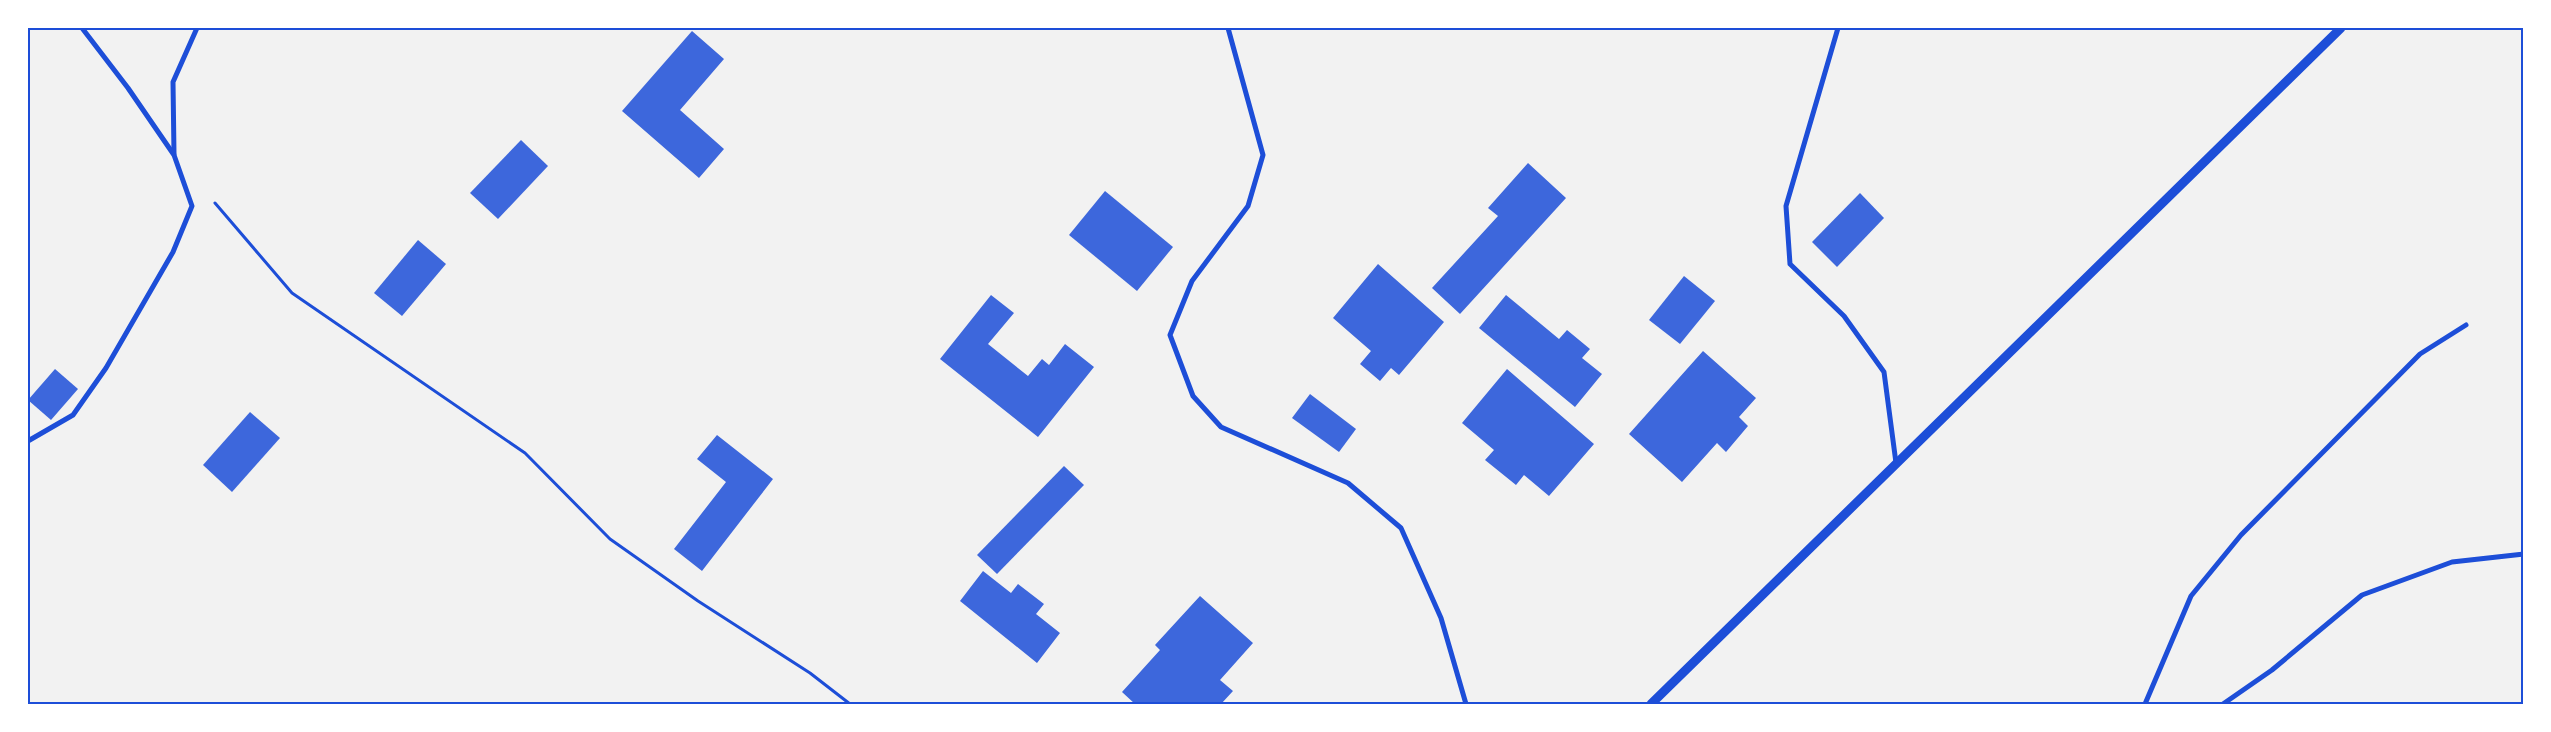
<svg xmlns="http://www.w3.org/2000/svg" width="2551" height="732" font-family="'Asap Condensed',sans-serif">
<rect width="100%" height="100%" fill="#f2f2f2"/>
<g fill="#3d67dc">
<polygon points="692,31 724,59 680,110 724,149 699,178 622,111"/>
<polygon points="521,140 548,166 498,219 470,193"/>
<polygon points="1528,163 1566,198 1460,314 1432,288 1498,216 1488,208"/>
<polygon points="1105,191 1173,247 1137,291 1069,235"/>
<polygon points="1860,193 1884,218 1837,267 1812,242"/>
<polygon points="418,240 446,264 402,316 374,293"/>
<polygon points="1378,264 1444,322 1399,375 1391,368 1380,381 1360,364 1371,351 1333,318"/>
<polygon points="1684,276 1715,301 1680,344 1649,320"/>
<polygon points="991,295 1014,313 988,344 1028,376 1042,359 1049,365 1065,344 1094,367 1038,437 940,359"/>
<polygon points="1506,295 1559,339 1567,330 1590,349 1582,358 1602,374 1575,407 1479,328"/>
<polygon points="1703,351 1756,398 1739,417 1748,426 1726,452 1717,443 1682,482 1629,434"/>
<polygon points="55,369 78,389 51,420 28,400"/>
<polygon points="1507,369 1594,444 1549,496 1524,475 1516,485 1485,460 1494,450 1462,423"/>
<polygon points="1310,394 1356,429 1339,452 1292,418"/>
<polygon points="250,412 280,438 232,492 203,465"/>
<polygon points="717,435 773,479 702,571 674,549 726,482 697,459"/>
<polygon points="1064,466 1084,485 997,574 977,555"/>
<polygon points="983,571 1011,593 1018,584 1044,604 1036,614 1060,633 1037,663 960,601"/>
<polygon points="1200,596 1253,643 1220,680 1233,691 1221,704 1135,704 1122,692 1160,650 1155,645"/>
</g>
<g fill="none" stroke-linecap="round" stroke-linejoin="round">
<polyline stroke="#1d4ed8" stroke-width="3" points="215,203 292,293 525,453 610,539 698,601 810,673 850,704"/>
<g stroke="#1d4ed8" stroke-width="5">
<polyline points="1228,28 1263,155 1248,206 1192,281 1170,335 1193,396 1221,427 1348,483 1401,528 1441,618 1466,704"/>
<polyline points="1838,28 1786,206 1790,264 1844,316 1884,372 1896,463"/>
<polyline points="174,154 173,82 197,28"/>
<polyline points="28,441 73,415 106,368 173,252 192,206 174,155 128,88 82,28"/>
<polyline points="2145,704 2191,596 2241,535 2420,354 2466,325"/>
<polyline points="2223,704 2272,670 2362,595 2452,562 2524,554"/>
</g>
<polyline stroke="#1d4ed8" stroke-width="9" points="1651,704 2341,28"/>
</g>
<rect width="2551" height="732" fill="none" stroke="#ffffff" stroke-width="58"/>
<rect x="29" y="29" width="2493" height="674" fill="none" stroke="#1d4ed8" stroke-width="2"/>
</svg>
